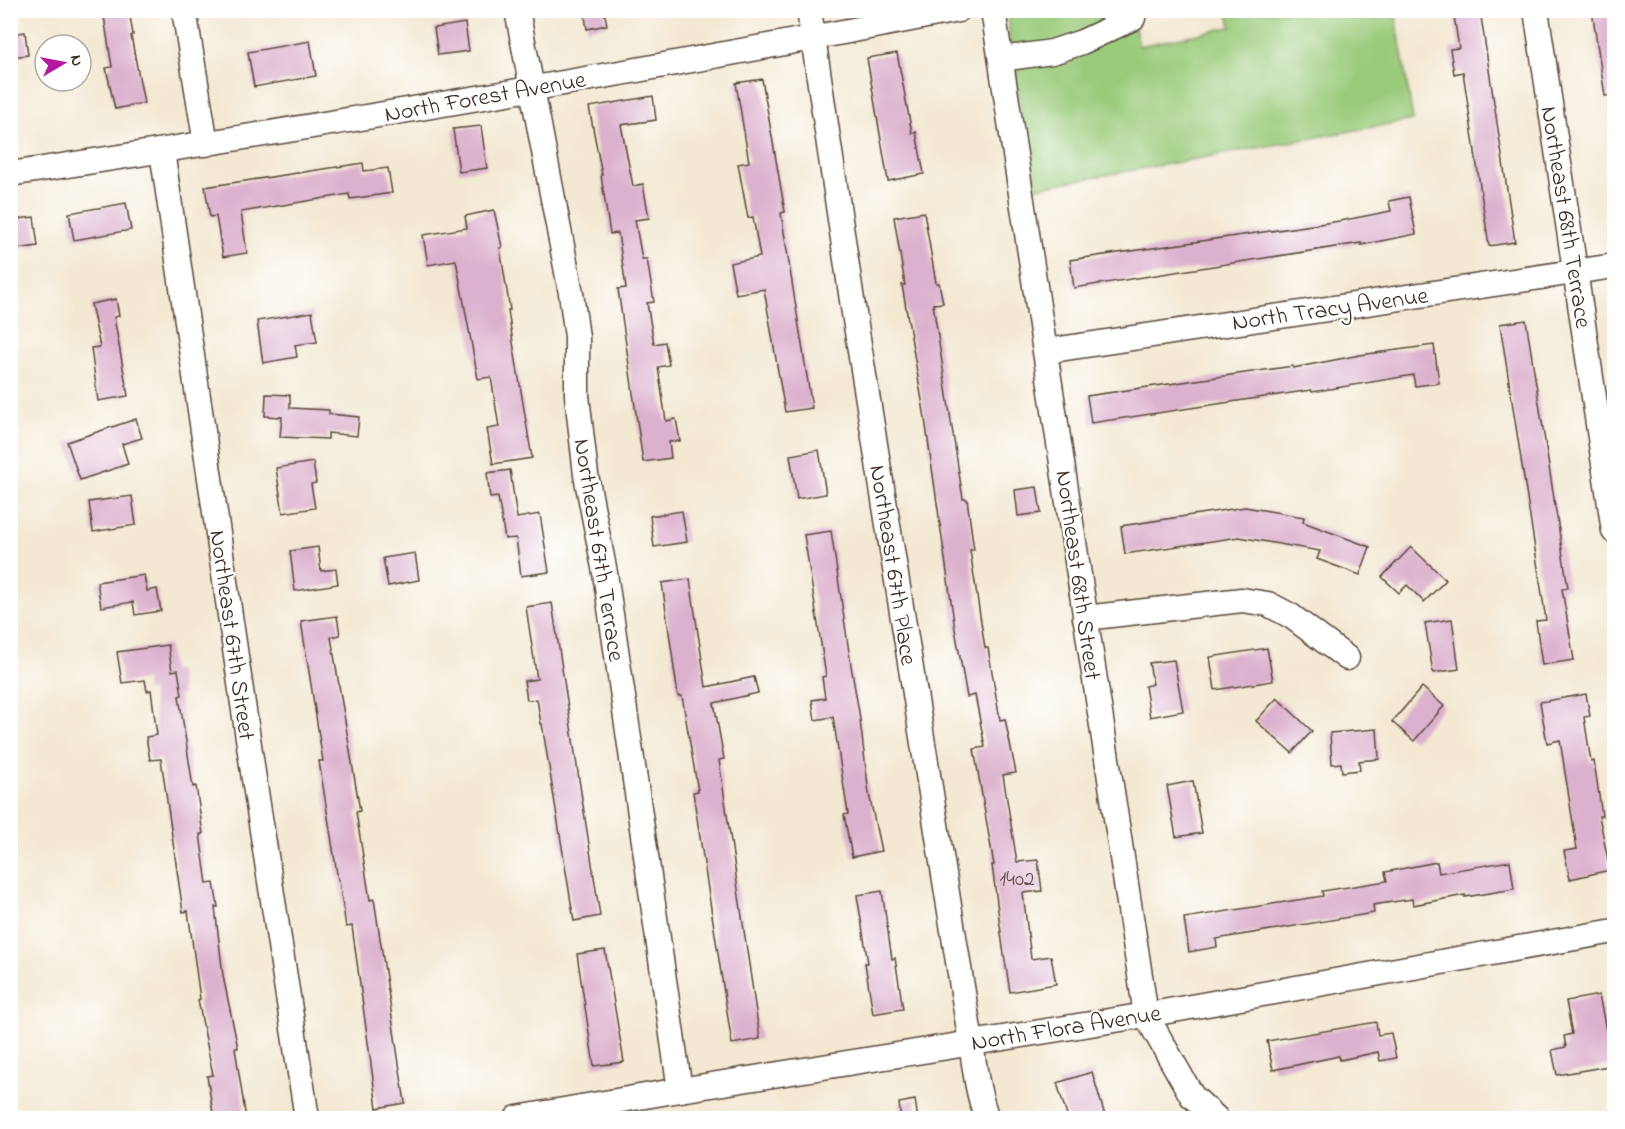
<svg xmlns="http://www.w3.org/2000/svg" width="1625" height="1129" font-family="'Indie Flower',sans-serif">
<rect width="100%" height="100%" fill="#fff"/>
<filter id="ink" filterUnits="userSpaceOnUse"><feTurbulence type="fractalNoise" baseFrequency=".0167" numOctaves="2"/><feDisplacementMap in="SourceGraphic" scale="12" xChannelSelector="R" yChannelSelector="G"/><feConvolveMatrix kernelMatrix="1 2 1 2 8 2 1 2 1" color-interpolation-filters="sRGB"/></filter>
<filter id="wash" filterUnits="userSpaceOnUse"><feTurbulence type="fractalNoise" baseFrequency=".008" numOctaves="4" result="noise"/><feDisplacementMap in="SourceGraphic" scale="24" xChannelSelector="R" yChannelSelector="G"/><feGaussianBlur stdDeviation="1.35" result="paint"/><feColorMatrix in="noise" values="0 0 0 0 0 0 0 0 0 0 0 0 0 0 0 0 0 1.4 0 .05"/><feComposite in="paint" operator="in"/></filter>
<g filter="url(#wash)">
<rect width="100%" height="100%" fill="#f3e8d1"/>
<polygon fill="#9acb7a" stroke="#6a7a4c" stroke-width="1.5" points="1008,11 1131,11 1139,46 1231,27 1228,11 1395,11 1413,120 1034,188 1010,45"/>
<g id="blocks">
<g fill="#dcb1cd">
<polygon points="103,10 129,10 133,35 131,36 144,103 115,109 106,68 112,67"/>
<polygon points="584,10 604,10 607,25 587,29"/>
<polygon points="1453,10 1480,10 1515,242 1489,246 1463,72 1454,74 1450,49 1459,48"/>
<polygon points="1592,10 1614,10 1614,95 1605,96"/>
<polygon points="465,23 469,51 438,55 434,28"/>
<polygon points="25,32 28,55 10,57 10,34"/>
<polygon points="310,41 316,76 254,87 248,52"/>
<polygon points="897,53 912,133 916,132 924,174 888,181 867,58"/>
<polygon points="762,79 785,212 781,213 812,408 785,412 764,289 736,294 730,263 760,257 753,217 748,218 738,164 749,162 736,83"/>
<polygon points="653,96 656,120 621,125 633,186 643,184 649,218 635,220 642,259 647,259 654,302 647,303 654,344 665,342 669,365 658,367 666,421 676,419 680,441 669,442 671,458 643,462 618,289 626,288 618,233 610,234 601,175 602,175 589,107"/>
<polygon points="481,126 487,168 459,172 453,129"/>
<polygon points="363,163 364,171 388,168 392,193 350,199 349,194 241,212 247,253 223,257 216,216 210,217 205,187"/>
<polygon points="1409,197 1416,234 1361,245 1361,243 1074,288 1070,260 1340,221 1391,211 1389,201"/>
<polygon points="126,203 131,230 74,240 69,213"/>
<polygon points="494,210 502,247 500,248 510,310 508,310 510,324 532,458 493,464 487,429 499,427 491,377 478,379 456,260 428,265 423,235 467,228 465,216"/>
<polygon points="924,212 936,283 939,283 943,303 933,304 963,499 967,499 974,550 970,550 985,648 988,648 1000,720 1005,719 1016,773 1003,775 1017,862 1038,860 1042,891 1023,893 1031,959 1051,956 1056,984 1010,992 1003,948 992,865 994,865 974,749 985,747 975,695 967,697 955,629 924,412 902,285 905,285 894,217"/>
<polygon points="34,217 38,246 10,250 10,220"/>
<polygon points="116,299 119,316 114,317 128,396 98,401 91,348 100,347 91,304"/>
<polygon points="312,312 317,342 295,345 297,357 263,363 257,321"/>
<polygon points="1526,320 1568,588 1562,589 1574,660 1542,665 1536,621 1546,620 1500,324"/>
<polygon points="1434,345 1439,383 1415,386 1413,375 1312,392 1311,390 1091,423 1087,396 1293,366 1293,368 1360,355"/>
<polygon points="266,394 290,395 290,408 329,410 329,414 359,417 357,436 328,433 328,439 280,437 282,417 265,416"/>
<polygon points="136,419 142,438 122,444 128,464 80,480 67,442"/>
<polygon points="819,450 826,494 797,499 790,455"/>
<polygon points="313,462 316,483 311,484 315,508 283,513 276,468"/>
<polygon points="510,470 517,518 540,514 549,572 521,576 516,538 505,539 498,497 490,498 487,473"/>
<polygon points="1037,487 1041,513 1018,516 1015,490"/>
<polygon points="132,496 136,525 93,532 89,502"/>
<polygon points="1245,507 1304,517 1303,522 1370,547 1360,575 1317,559 1320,551 1239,537 1125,554 1121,526"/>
<polygon points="682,511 687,542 654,547 650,516"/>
<polygon points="831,531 852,672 859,712 869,794 881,851 852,857 844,815 848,814 833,717 815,720 812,700 825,698 822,677 826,676 804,535"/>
<polygon points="318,547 321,571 336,569 338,584 295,591 290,551"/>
<polygon points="1411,547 1446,580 1424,602 1407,585 1399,593 1382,577"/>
<polygon points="415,553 419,580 388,586 383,558"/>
<polygon points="144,575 147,591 157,589 161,611 135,615 133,602 101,607 97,582"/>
<polygon points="690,579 706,687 754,677 758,693 714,703 724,759 719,760 760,1039 732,1044 693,792 698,791 682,696 678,696 662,583"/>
<polygon points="552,603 600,916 574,921 542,724 541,724 537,699 527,700 524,681 537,679 526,607"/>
<polygon points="337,616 340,635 331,637 360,811 356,812 370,900 374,899 405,1103 377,1108 352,926 346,927 339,880 338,880 319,761 323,761 301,621"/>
<polygon points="1452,619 1459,669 1433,673 1425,623"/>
<polygon points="168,645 172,671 178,670 182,695 179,696 193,787 196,786 203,834 200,834 207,884 214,883 218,907 215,907 223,976 238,1048 235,1048 246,1119 214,1119 207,1076 213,1075 198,1000 200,999 188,911 183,912 161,759 150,760 146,737 157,735 151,690 147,691 145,680 122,683 117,652"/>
<polygon points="1267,648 1273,681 1215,690 1210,657"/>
<polygon points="1174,660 1183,711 1150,717 1145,686 1153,684 1149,663"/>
<polygon points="1422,687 1444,706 1414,741 1392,722"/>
<polygon points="1586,694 1590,716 1584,717 1591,762 1594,761 1602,816 1599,816 1610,870 1570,879 1564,851 1577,849 1560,740 1547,743 1540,702"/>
<polygon points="1277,698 1312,731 1292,753 1256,721"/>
<polygon points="1377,729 1379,759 1359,761 1360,770 1342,772 1341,763 1332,764 1330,733"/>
<polygon points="1193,781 1202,833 1176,837 1167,786"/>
<polygon points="1510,861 1514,889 1465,897 1465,895 1413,905 1412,899 1373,905 1374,913 1216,939 1217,947 1189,952 1184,918 1323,896 1322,891 1387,881 1385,872 1437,862 1439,873"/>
<polygon points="882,891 892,959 895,958 903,1009 873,1014 865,963 868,963 857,895"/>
<polygon points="605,950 624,1062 594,1066 577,954"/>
<polygon points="1599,995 1606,1030 1614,1028 1614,1065 1557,1075 1552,1050 1566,1047 1564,1036 1572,1034 1566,1001"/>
<polygon points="1376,1022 1378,1035 1391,1033 1396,1058 1380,1061 1378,1052 1340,1060 1339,1056 1273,1070 1267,1041"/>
<polygon points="1092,1072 1106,1119 1068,1119 1057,1083"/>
<polygon points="915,1100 918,1119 901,1119 899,1103"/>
</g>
</g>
</g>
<g filter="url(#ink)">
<use href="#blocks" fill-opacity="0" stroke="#574639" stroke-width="1.5"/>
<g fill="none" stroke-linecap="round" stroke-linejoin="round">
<defs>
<g id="minor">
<polyline points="184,10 206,144"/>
<polyline points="517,10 571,293 577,337 577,396 586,475 605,573 680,1090"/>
<path d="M809,10l44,297 115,717c6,33 7,63 19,94"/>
<polyline points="993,10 1146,1015 1192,1096 1216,1118"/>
<polyline points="1536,10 1614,531"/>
<polyline points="1001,59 1052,52 1082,42 1133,18"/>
<polyline points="162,151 254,779 307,1118"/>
<path d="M10,174c317,-48 633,-103 948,-164"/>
<polyline points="1046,351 1614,266"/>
<polyline points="1085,618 1242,600 1268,604 1291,616 1347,658"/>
<polyline points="517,1118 680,1090 1146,1015 1614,931"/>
</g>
</defs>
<use href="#minor" stroke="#574639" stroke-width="27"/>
<use href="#minor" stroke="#fff" stroke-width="24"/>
</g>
</g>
<g text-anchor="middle" stroke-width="4.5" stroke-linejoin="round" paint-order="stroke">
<g font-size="21" fill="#634c4a">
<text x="1017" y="885">1402</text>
</g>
<g font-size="24" fill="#3b2a1e" stroke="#fff">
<text transform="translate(485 96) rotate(-10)" y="8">North Forest Avenue</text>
<text transform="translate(1567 217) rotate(81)" y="8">Northeast 68th Terrace</text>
<text transform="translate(1330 308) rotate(-8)" y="8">North Tracy Avenue</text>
<text transform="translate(600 550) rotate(81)" y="8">Northeast 67th Terrace</text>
<text transform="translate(894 565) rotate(81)" y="8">Northeast 67th Place</text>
<text transform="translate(1079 575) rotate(82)" y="8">Northeast 68th Street</text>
<text transform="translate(233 635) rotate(82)" y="8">Northeast 67th Street</text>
<text transform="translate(1066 1027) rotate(-9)" y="8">North Flora Avenue</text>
</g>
</g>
<rect width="1625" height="1129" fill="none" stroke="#fff" stroke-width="36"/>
<g transform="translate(63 63) rotate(80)"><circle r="28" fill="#ffffff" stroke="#b1aaa5" stroke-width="1.5"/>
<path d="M0-4.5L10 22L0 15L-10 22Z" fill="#b5179e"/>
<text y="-9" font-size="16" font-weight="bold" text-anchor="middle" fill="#3b2a1e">N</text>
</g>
</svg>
